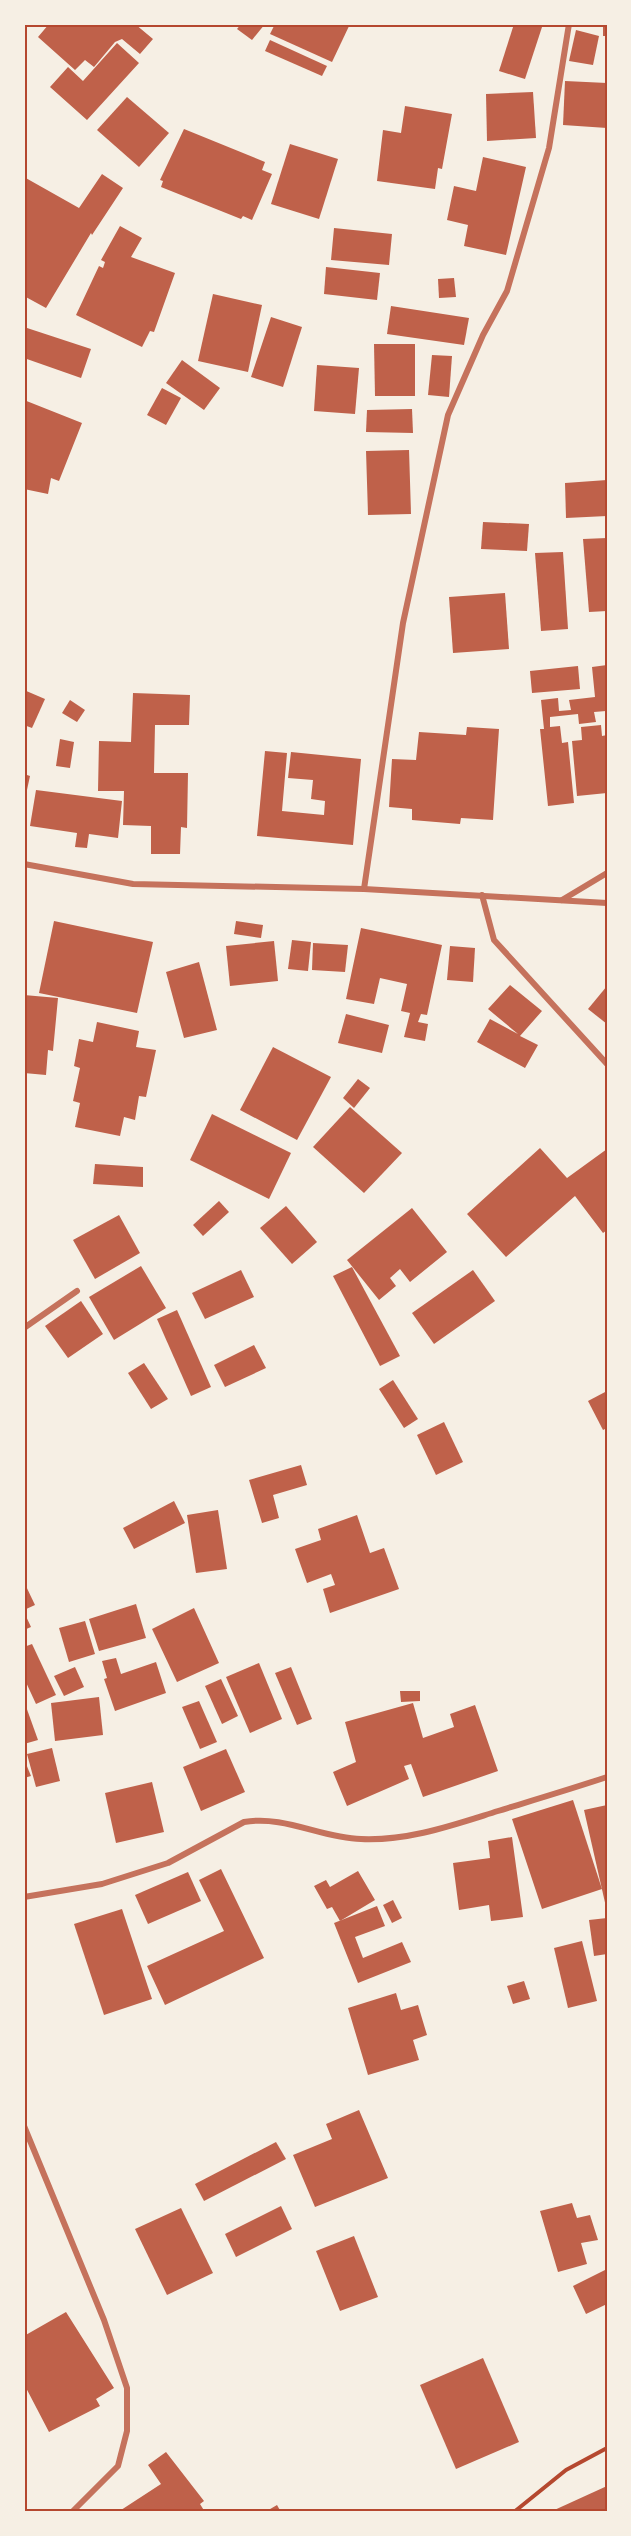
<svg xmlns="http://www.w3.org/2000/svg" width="631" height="2536" font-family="Rubik,sans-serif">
<rect width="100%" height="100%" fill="#f6efe4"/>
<g fill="#bf614a">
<polygon points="49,24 135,24 153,39 140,54 122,39 115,42 94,67 85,60 75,70 38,37"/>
<polygon points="241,24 265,24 252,40 237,29"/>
<polygon points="275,24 350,24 332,62 270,34"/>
<polygon points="514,24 543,24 525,79 499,71"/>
<rect x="603" y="24" width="4" height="12"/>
<polygon points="576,30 599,36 593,65 569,61"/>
<polygon points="270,40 327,66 322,76 265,51"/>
<polygon points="117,43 139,63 87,120 50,87 68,67 83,81"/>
<polygon points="565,81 607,83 607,128 563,125"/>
<polygon points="533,92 536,138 487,141 486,94"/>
<polygon points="127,97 169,133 139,167 97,130"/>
<polygon points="405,106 452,114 442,169 438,168 435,189 377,181 383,130 401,133"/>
<polygon points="184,129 265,162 262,170 272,174 252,220 243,216 241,219 161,187 163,181 160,180"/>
<polygon points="290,144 338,159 319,219 271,204"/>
<polygon points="483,157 526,167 506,255 464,246 468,225 447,220 454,186 476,191"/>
<polygon points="102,174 123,188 92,235 91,233 46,308 24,296 24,177 79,208"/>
<polygon points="120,226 142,238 131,257 175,273 154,332 150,331 142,347 76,315 99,266 103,268 105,262 101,260"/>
<polygon points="334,228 392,234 389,265 331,260"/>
<polygon points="326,267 380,273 377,300 324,294"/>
<polygon points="454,278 456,297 439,298 438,279"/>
<polygon points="213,294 262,305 248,372 198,361"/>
<polygon points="391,306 469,318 464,345 387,334"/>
<polygon points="271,317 302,327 283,387 251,377"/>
<polygon points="24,327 91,349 81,378 24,358"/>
<polygon points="374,344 415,344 415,396 375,396"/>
<polygon points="432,355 452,356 449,397 428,395"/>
<polygon points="182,360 220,388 204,410 166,383"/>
<polygon points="317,365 359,368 355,414 314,411"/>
<polygon points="162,388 181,398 166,425 147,415"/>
<polygon points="24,400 82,423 59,481 51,478 48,494 24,489"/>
<polygon points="412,409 413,433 366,432 367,410"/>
<polygon points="409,450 411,514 368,515 366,451"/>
<polygon points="607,480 607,516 566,518 565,483"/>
<polygon points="483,522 529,524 527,551 481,549"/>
<polygon points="607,538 607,611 589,612 583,539"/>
<polygon points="563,552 568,629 541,631 535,553"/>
<polygon points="505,593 509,649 453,653 449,597"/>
<polygon points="607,665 607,708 606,711 594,712 596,722 579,724 578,714 550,717 550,727 560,726 562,743 568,742 574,803 548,806 540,729 544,729 541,700 558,698 559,711 571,710 569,700 595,697 592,667"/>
<polygon points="578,666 580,689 532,693 530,671"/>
<polygon points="24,690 45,699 32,728 24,725"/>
<polygon points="133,693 190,695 189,725 155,725 154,773 188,773 187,828 181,827 180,854 151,854 151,826 123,825 124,791 98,791 99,741 131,742"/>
<polygon points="70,700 85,710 77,722 62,713"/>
<polygon points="601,725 602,736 607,735 607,793 577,796 572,741 582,740 581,727"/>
<polygon points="467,727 499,729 493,820 461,818 460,824 412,820 412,809 389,807 392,759 416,760 419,732 466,735"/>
<polygon points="60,739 74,742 70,768 56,766"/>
<polygon points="265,751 287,753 282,811 324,815 325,801 311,799 313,780 288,778 291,752 361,759 353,845 257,836"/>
<polygon points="24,774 30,776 25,799 24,798"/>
<polygon points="36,790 122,801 118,838 89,834 87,848 75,847 77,833 30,826"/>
<polygon points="54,921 153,942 137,1013 39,993"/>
<polygon points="236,921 263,925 261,938 234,934"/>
<polygon points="361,928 442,945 427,1015 421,1014 418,1022 428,1024 425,1041 404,1037 410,1013 401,1011 407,984 380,978 374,1004 346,999"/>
<polygon points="292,940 311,942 308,971 288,969"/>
<polygon points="274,941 278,981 230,986 226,946"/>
<polygon points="313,943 348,945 345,972 312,970"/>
<polygon points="450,946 475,948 473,982 447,980"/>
<polygon points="199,962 217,1030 184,1038 166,972"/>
<polygon points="510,985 542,1011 520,1036 538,1045 525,1068 477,1042 490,1019 518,1034 488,1009"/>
<polygon points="607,986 607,1024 588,1009"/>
<polygon points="24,995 58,998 53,1051 48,1050 46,1075 24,1073"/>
<polygon points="346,1014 389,1025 382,1053 338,1043"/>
<polygon points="97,1022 139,1031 136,1047 156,1050 146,1097 139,1096 135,1120 124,1117 120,1136 75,1127 80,1103 73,1101 80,1068 74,1066 79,1039 93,1042"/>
<polygon points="273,1047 331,1077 297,1140 240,1110"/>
<polygon points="358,1079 370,1088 354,1108 343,1098"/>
<polygon points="350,1107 402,1153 364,1193 313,1147"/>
<polygon points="212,1114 291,1153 269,1199 190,1160"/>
<polygon points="540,1148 567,1178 607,1149 607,1230 603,1233 575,1196 506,1257 467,1214"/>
<polygon points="95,1164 143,1167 143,1187 93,1184"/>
<polygon points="219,1201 229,1212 203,1236 193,1225"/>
<polygon points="286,1206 317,1242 292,1264 260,1228"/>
<polygon points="412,1208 447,1252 410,1282 400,1269 390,1278 396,1286 379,1300 347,1260"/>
<polygon points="119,1215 140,1253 95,1279 73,1240"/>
<polygon points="141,1266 166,1308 114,1340 89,1297"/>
<polygon points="352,1267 400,1356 380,1366 333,1276"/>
<polygon points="241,1270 254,1297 205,1319 192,1293"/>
<polygon points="473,1270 495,1301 434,1344 412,1313"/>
<polygon points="81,1301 103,1334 68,1358 45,1326"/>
<polygon points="177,1310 211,1387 191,1396 157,1319"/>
<polygon points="254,1345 266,1368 225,1387 214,1365"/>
<polygon points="144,1363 168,1399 151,1409 128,1373"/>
<polygon points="393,1380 418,1419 404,1428 379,1389"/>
<polygon points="607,1391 607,1428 603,1430 588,1401"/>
<polygon points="444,1422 463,1462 436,1475 417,1435"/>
<polygon points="301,1465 307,1485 273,1495 279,1518 262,1523 249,1480"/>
<polygon points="174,1501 185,1523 134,1549 123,1528"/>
<polygon points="218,1510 227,1569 196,1573 187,1515"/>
<polygon points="357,1515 370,1553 384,1548 399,1589 330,1613 323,1589 335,1585 331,1574 307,1583 295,1549 321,1540 318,1529"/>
<polygon points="24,1582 35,1605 24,1610"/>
<polygon points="136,1604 146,1638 99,1651 89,1619"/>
<polygon points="194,1608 219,1663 177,1682 152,1629"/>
<polygon points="24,1612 31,1627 24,1630"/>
<polygon points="85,1621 95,1654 69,1662 59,1628"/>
<polygon points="32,1644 56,1695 36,1704 24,1678 24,1647"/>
<polygon points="116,1658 121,1674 156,1662 166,1693 115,1711 104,1679 107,1678 102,1661"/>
<polygon points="259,1663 282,1719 250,1733 226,1677"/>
<polygon points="75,1667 84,1687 64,1696 54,1676"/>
<polygon points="291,1667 312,1719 297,1725 275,1673"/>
<polygon points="221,1679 238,1716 222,1724 205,1686"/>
<polygon points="400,1691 420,1691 420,1701 401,1702"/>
<polygon points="99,1697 103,1735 55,1741 51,1703"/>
<polygon points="24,1701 38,1740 24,1744"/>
<polygon points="199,1701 217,1742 200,1749 182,1707"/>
<polygon points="413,1703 423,1738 454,1727 450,1714 475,1705 498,1771 423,1797 411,1764 404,1766 409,1779 347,1806 333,1772 356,1762 345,1722"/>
<polygon points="52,1748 60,1781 36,1787 27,1754"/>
<polygon points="226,1749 245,1792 201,1811 183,1767"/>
<polygon points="24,1759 31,1776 24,1778"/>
<polygon points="152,1782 164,1832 116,1843 105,1793"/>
<polygon points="573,1800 602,1889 542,1909 512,1819"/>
<polygon points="607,1805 607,1907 606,1907 584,1810"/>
<polygon points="512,1837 523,1917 491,1921 489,1905 459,1910 453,1863 490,1858 488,1841"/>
<polygon points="221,1869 264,1958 165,2005 147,1966 224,1931 199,1880"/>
<polygon points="358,1871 375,1900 340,1921 332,1907 327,1909 314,1886 326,1880 330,1887"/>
<polygon points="188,1872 201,1901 148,1924 135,1895"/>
<polygon points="393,1900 402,1918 392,1923 383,1905"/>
<polygon points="377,1906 385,1926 355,1937 363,1958 402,1942 411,1962 358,1983 334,1923"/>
<polygon points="122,1909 152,1999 104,2015 74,1924"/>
<polygon points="607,1918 607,1954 594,1956 589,1920"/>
<polygon points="582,1941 597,2001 568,2008 554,1948"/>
<polygon points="524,1981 530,1999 513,2004 507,1986"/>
<polygon points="396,1993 401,2010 418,2005 427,2035 413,2040 419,2060 368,2075 348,2008"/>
<polygon points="359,2110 388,2178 315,2207 293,2155 332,2139 326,2124"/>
<polygon points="276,2142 286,2159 204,2201 195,2184"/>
<polygon points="572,2203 577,2218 590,2215 598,2240 581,2243 587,2264 558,2272 540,2211"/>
<polygon points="281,2206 292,2229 236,2257 225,2234"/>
<polygon points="181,2208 213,2273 167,2295 135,2229"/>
<polygon points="354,2236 378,2297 340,2311 316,2251"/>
<polygon points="607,2269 607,2304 586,2314 573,2286"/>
<polygon points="66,2312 114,2388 96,2399 100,2406 49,2432 24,2384 24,2336"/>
<polygon points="483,2358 519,2442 456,2469 420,2385"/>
<polygon points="166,2452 204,2501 200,2504 205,2512 118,2512 161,2484 148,2465"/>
<polygon points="607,2486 607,2512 550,2512"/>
<polygon points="277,2505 281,2512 265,2512"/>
</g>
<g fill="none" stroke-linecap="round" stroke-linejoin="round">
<polyline stroke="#b5482f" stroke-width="4" points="514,2512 566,2470 607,2448"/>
<g stroke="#c5725c" stroke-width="6">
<polyline points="24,864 133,884 364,889 607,903"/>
<polyline points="364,889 403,623 448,415 483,335 507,291 549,148 569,24"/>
<polyline points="482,895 494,940 607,1064"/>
<polyline points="562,900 607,873"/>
<polyline points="24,1328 77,1291"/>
<path d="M24,1897l78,-13 66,-21 76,-41c41,-7 77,16 117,17 48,2 92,-14 137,-28 36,-11 73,-22 109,-34"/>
<polyline points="24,2126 104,2320 127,2388 127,2431 118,2466 72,2512"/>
</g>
</g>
<rect width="631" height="2536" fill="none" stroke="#f6efe4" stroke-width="51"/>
<rect x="26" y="26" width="580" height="2484" fill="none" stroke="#b5482f" stroke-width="2"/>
</svg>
